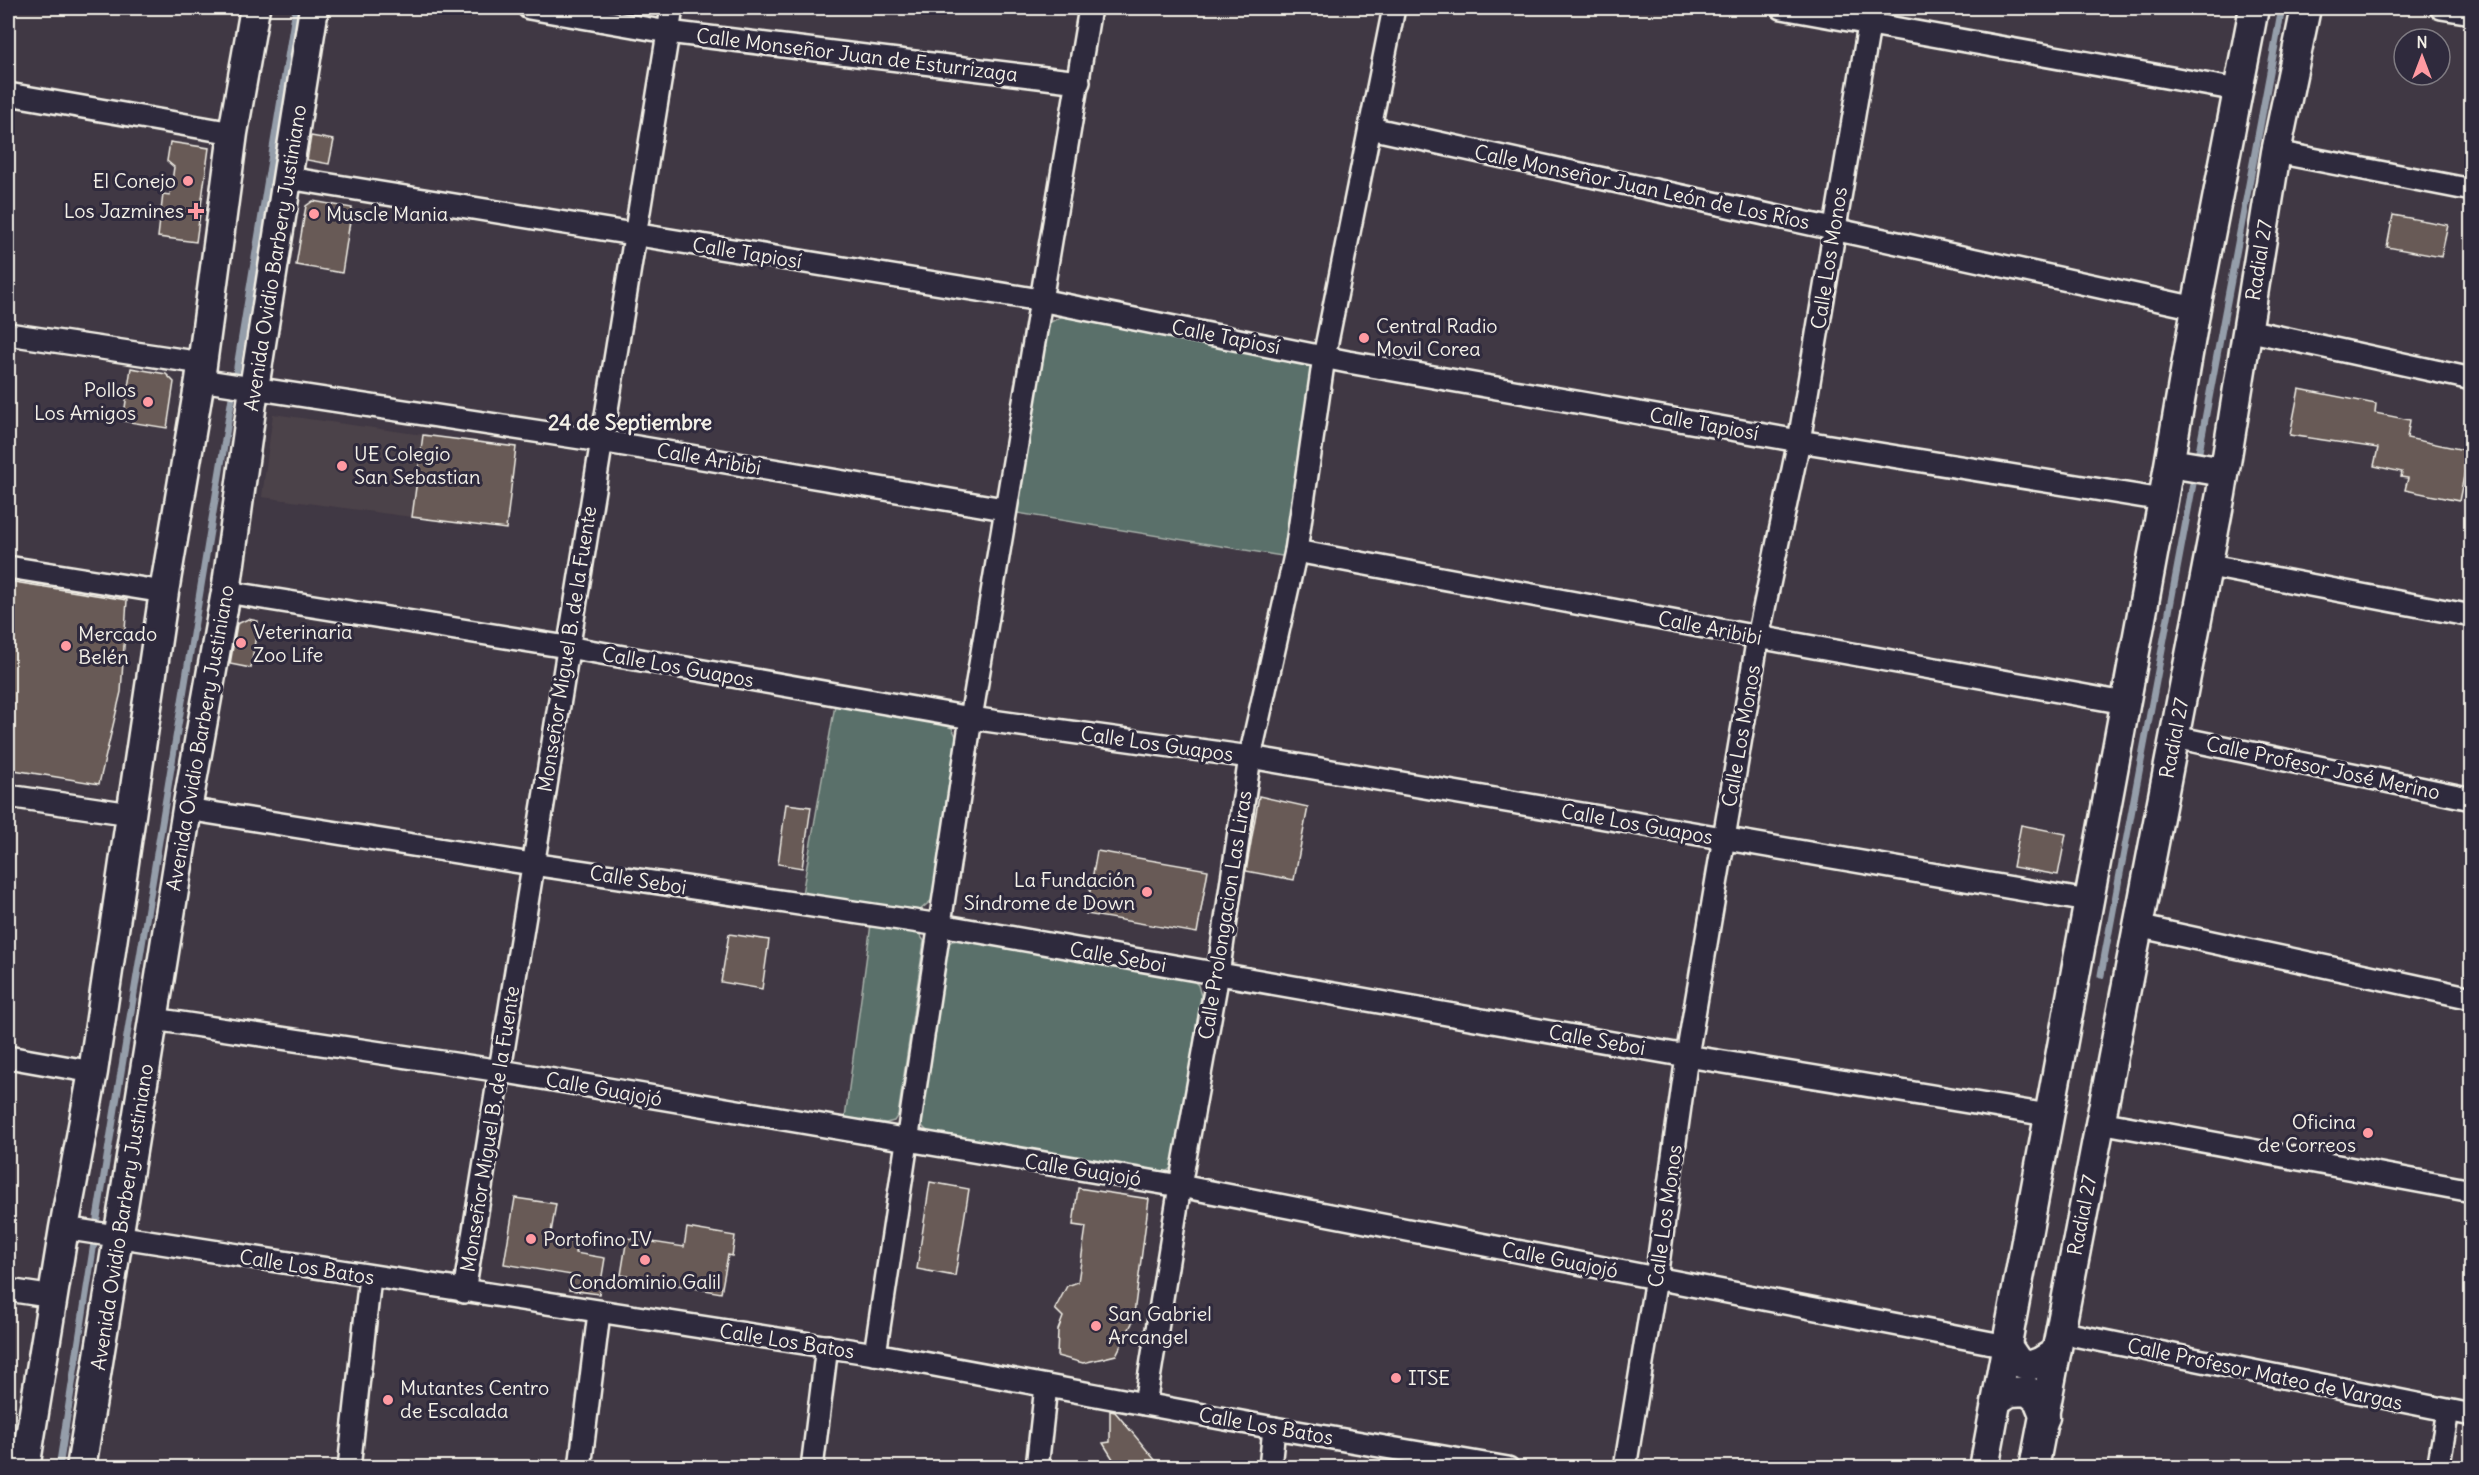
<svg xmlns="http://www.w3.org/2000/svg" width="2479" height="1475" font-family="Delius,sans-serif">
<rect width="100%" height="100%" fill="#403844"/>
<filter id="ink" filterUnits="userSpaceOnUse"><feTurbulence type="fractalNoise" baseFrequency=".0167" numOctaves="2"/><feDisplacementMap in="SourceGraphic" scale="12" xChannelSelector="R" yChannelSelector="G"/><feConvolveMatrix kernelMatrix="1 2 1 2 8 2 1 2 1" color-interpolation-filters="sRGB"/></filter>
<g filter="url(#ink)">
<polygon fill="#4c4249" points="273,414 423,435 412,517 262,497"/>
<g fill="#5a6f6a" stroke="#a7b0a9" stroke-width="1.5">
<polygon points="1062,316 1308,356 1315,365 1288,557 1017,513 1049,323"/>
<polygon points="835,705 943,724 952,728 957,738 933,899 920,910 802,894"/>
<polygon points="871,924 912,930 918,932 924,941 898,1115 894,1121 886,1123 845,1118"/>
<polygon points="967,939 1189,977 1198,985 1201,996 1174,1165 1166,1172 1153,1172 929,1133 922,1126 919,1116 947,945 952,941"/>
</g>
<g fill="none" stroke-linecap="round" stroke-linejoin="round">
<g stroke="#959eaa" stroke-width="7">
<polyline points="2197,462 2282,8"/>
<polyline points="2101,975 2195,473"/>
<polyline points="97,1218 296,8"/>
<polyline points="59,1468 94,1243"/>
</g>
</g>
<g fill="#675a56" stroke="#f4f1e8" stroke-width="1.5">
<polygon points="311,136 334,140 329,164 307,160"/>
<polygon points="170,142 209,148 196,242 158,237 163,194 170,195 174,167 167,161"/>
<polygon points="313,201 352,208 342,273 296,265 306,206"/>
<polygon points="2393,215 2448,225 2441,257 2387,247"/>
<polygon points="131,368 166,374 174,382 167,428 123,421"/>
<polygon points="2299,389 2376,404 2375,413 2410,420 2407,438 2469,451 2459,501 2405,490 2408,478 2401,477 2402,472 2374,466 2378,448 2290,435"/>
<polygon points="423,435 516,447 506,529 412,517"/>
<polygon points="8,581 127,600 121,692 99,784 8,769"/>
<polygon points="248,619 258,621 251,668 230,664 237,624"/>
<polygon points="1259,796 1308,807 1294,880 1246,871"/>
<polygon points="786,804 811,807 802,868 778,864"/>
<polygon points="2021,825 2066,834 2058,875 2013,867"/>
<polygon points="1097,851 1208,870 1197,933 1086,914"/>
<polygon points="729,934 769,940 762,989 721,982"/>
<polygon points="930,1182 969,1189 955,1276 917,1269"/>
<polygon points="1078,1188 1149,1199 1133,1321 1116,1355 1083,1363 1057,1356 1058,1330 1063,1317 1055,1309 1067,1286 1078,1282 1086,1227 1073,1225"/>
<polygon points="515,1198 556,1204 550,1238 577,1242 575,1253 605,1258 599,1294 569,1290 572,1275 504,1264"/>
<polygon points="687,1228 735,1236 732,1256 728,1255 721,1293 621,1275 627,1238 684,1247"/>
<polygon points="1110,1411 1115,1412 1156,1461 1147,1467 1118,1467 1103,1443 1110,1442"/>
</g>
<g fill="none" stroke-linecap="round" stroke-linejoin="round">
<defs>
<g id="street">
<polyline points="529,8 668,32 1079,82"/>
<polyline points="1782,8 2238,90"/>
<polyline points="2441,8 2472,13"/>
<polyline points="8,94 233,133"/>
<polyline points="1370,128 2196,308"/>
<polyline points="2276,152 2472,190"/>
<polyline points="288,178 1040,300 1348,362 1799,441 2163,500"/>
<polyline points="2247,330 2472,379"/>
<polyline points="8,334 202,363"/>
<polyline points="200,380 601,441 1004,509"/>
<polyline points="1296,551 1758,637 2125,703"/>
<polyline points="2205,565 2472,616"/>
<polyline points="8,567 164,592"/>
<polyline points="226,592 567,647 971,718 1250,757 2088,901"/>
<polyline points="2175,737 2472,799"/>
<polyline points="8,796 131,814"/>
<polyline points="187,809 532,864 940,925 1687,1056 2048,1115"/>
<polyline points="2137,926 2472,998"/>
<polyline points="154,1019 501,1071 1180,1186 2007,1346"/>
<polyline points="8,1057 93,1072"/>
<polyline points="2100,1122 2472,1191"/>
<polyline points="64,1228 875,1354 1274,1428 1508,1468"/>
<polyline points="8,1290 54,1297"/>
<polyline points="464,1292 672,8"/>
<polyline points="2059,1332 2472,1415"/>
<polyline points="875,1354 971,718 1090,8"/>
<polyline points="1145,1404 1180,1186 1218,974 1250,757 1296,551 1324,357 1394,8"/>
<polyline points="349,1468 370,1277"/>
<polyline points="580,1468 599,1313"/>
<polyline points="812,1468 827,1346"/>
<polyline points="1037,1468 1046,1386"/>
<polyline points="1270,1468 1274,1428"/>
<polyline points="1625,1468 1656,1278 1687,1056 1758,637 1799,441 1872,8"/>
<polyline points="2438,1468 2448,1411"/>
</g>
<g id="secondary">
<polyline points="2170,463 2224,472"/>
<polyline points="2007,1346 2018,1362 2029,1366 2040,1362 2056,1352"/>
<polyline points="1997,1400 2010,1392 2028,1391 2038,1400 2045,1417"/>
<polyline points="25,1468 64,1228 93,1072 164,592 200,380 233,133 255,8"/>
<polyline points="81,1468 187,809 226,592 254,388 314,8"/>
<polyline points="1984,1468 2163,500 2196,308 2254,8"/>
<polyline points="2034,1468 2221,494 2276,152 2306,8"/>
</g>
</defs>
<use href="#street" stroke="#f4f1e8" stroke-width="26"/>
<use href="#secondary" stroke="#f4f1e8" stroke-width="33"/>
<use href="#street" stroke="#2f2a3d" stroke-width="21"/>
<use href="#secondary" stroke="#2f2a3d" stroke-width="28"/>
</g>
</g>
<g fill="#ff9aa2" stroke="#2f2a3d" stroke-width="2">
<circle cx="188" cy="181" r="6"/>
<path d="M193 202h6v6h6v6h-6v6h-6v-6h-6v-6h6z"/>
<circle cx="314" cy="214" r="6"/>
<circle cx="1364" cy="338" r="6"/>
<circle cx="148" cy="402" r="6"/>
<circle cx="342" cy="466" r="6"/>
<circle cx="241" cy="643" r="6"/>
<circle cx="66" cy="646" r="6"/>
<circle cx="1147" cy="892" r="6"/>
<circle cx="2368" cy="1133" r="6"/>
<circle cx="531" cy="1239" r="6"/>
<circle cx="645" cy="1260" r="6"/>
<circle cx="1096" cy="1326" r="6"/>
<circle cx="1396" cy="1378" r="6"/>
<circle cx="388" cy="1400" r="6"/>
</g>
<g text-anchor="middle" stroke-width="6" stroke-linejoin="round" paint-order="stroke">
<g font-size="20" fill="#f4f1e8" stroke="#2f2a3d">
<text transform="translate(857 55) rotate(7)" y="7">Calle Monseñor Juan de Esturrizaga</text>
<text transform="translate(1642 187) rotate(12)" y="7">Calle Monseñor Juan León de Los Ríos</text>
<text transform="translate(747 253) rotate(9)" y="7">Calle Tapiosí</text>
<text transform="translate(275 258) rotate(-81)" y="7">Avenida Ovidio Barbery Justiniano</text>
<text transform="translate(1829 258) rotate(-81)" y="7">Calle Los Monos</text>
<text transform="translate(2259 260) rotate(-81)" y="7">Radial 27</text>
<text transform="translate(1226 337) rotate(11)" y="7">Calle Tapiosí</text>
<text transform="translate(1704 424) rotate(10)" y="7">Calle Tapiosí</text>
<text transform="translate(709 459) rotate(10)" y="7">Calle Aribibi</text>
<text transform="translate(1710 628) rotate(11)" y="7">Calle Aribibi</text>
<text transform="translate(567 649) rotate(-81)" y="7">Monseñor Miguel B. de la Fuente</text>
<text transform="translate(678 667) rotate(10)" y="7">Calle Los Guapos</text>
<text transform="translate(1741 736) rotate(-80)" y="7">Calle Los Monos</text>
<text transform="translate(200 738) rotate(-80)" y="7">Avenida Ovidio Barbery Justiniano</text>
<text transform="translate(2174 738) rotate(-79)" y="7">Radial 27</text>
<text transform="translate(1157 744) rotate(8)" y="7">Calle Los Guapos</text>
<text transform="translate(2323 768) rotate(12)" y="7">Calle Profesor José Merino</text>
<text transform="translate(1637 824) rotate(10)" y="7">Calle Los Guapos</text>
<text transform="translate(638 880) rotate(9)" y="7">Calle Seboi</text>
<text transform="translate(1225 915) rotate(-81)" y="7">Calle Prolongacion Las Liras</text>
<text transform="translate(1118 957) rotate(10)" y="7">Calle Seboi</text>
<text transform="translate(1597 1040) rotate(10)" y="7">Calle Seboi</text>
<text transform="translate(604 1089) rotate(10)" y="7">Calle Guajojó</text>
<text transform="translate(490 1129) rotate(-81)" y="7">Monseñor Miguel B. de la Fuente</text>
<text transform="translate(1083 1170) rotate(9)" y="7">Calle Guajojó</text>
<text transform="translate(2082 1215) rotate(-79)" y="7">Radial 27</text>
<text transform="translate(1665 1216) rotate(-82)" y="7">Calle Los Monos</text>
<text transform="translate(122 1217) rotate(-81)" y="7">Avenida Ovidio Barbery Justiniano</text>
<text transform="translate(1560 1260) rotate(11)" y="7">Calle Guajojó</text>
<text transform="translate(307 1267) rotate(9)" y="7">Calle Los Batos</text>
<text transform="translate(787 1341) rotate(9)" y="7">Calle Los Batos</text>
<text transform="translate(2265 1374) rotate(12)" y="7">Calle Profesor Mateo de Vargas</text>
<text transform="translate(1266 1426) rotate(10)" y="7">Calle Los Batos</text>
</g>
<g font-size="20" fill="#f4f1e8" stroke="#2f2a3d" text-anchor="start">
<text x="176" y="188" text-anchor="end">El Conejo</text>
<text x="184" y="218" text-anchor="end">Los Jazmines</text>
<text x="326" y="221">Muscle Mania</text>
<text x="1376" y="333">Central Radio<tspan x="1376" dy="23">Movil Corea</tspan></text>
<text x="136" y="397" text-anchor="end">Pollos<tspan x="136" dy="23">Los Amigos</tspan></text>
<text x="354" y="461">UE Colegio<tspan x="354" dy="23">San Sebastian</tspan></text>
<text x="253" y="639">Veterinaria<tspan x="253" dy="23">Zoo Life</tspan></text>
<text x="78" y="641">Mercado<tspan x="78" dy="23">Belén</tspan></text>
<text x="1135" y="887" text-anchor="end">La Fundación<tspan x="1135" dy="23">Síndrome de Down</tspan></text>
<text x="2356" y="1129" text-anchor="end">Oficina<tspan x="2356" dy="23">de Correos</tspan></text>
<text x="543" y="1246">Portofino IV</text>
<text x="645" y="1289" text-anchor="middle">Condominio Galil</text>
<text x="1108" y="1321">San Gabriel<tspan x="1108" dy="23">Arcangel</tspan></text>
<text x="1408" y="1385">ITSE</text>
<text x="400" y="1395">Mutantes Centro<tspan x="400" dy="23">de Escalada</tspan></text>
</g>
<g font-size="21" font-weight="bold" fill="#f4f1e8" stroke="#2f2a3d">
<text x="630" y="430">24 de Septiembre</text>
</g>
</g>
<rect width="2479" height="1475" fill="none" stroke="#2f2a3d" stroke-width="30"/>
<rect x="15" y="15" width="2449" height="1445" fill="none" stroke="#f4f1e8" stroke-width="2" filter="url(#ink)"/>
<g transform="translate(2422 57)"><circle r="28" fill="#2f2a3d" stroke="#7e7a81" stroke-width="1.5"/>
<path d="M0-4.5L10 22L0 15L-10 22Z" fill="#ff9aa2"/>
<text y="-9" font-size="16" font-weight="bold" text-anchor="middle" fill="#f4f1e8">N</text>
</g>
</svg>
